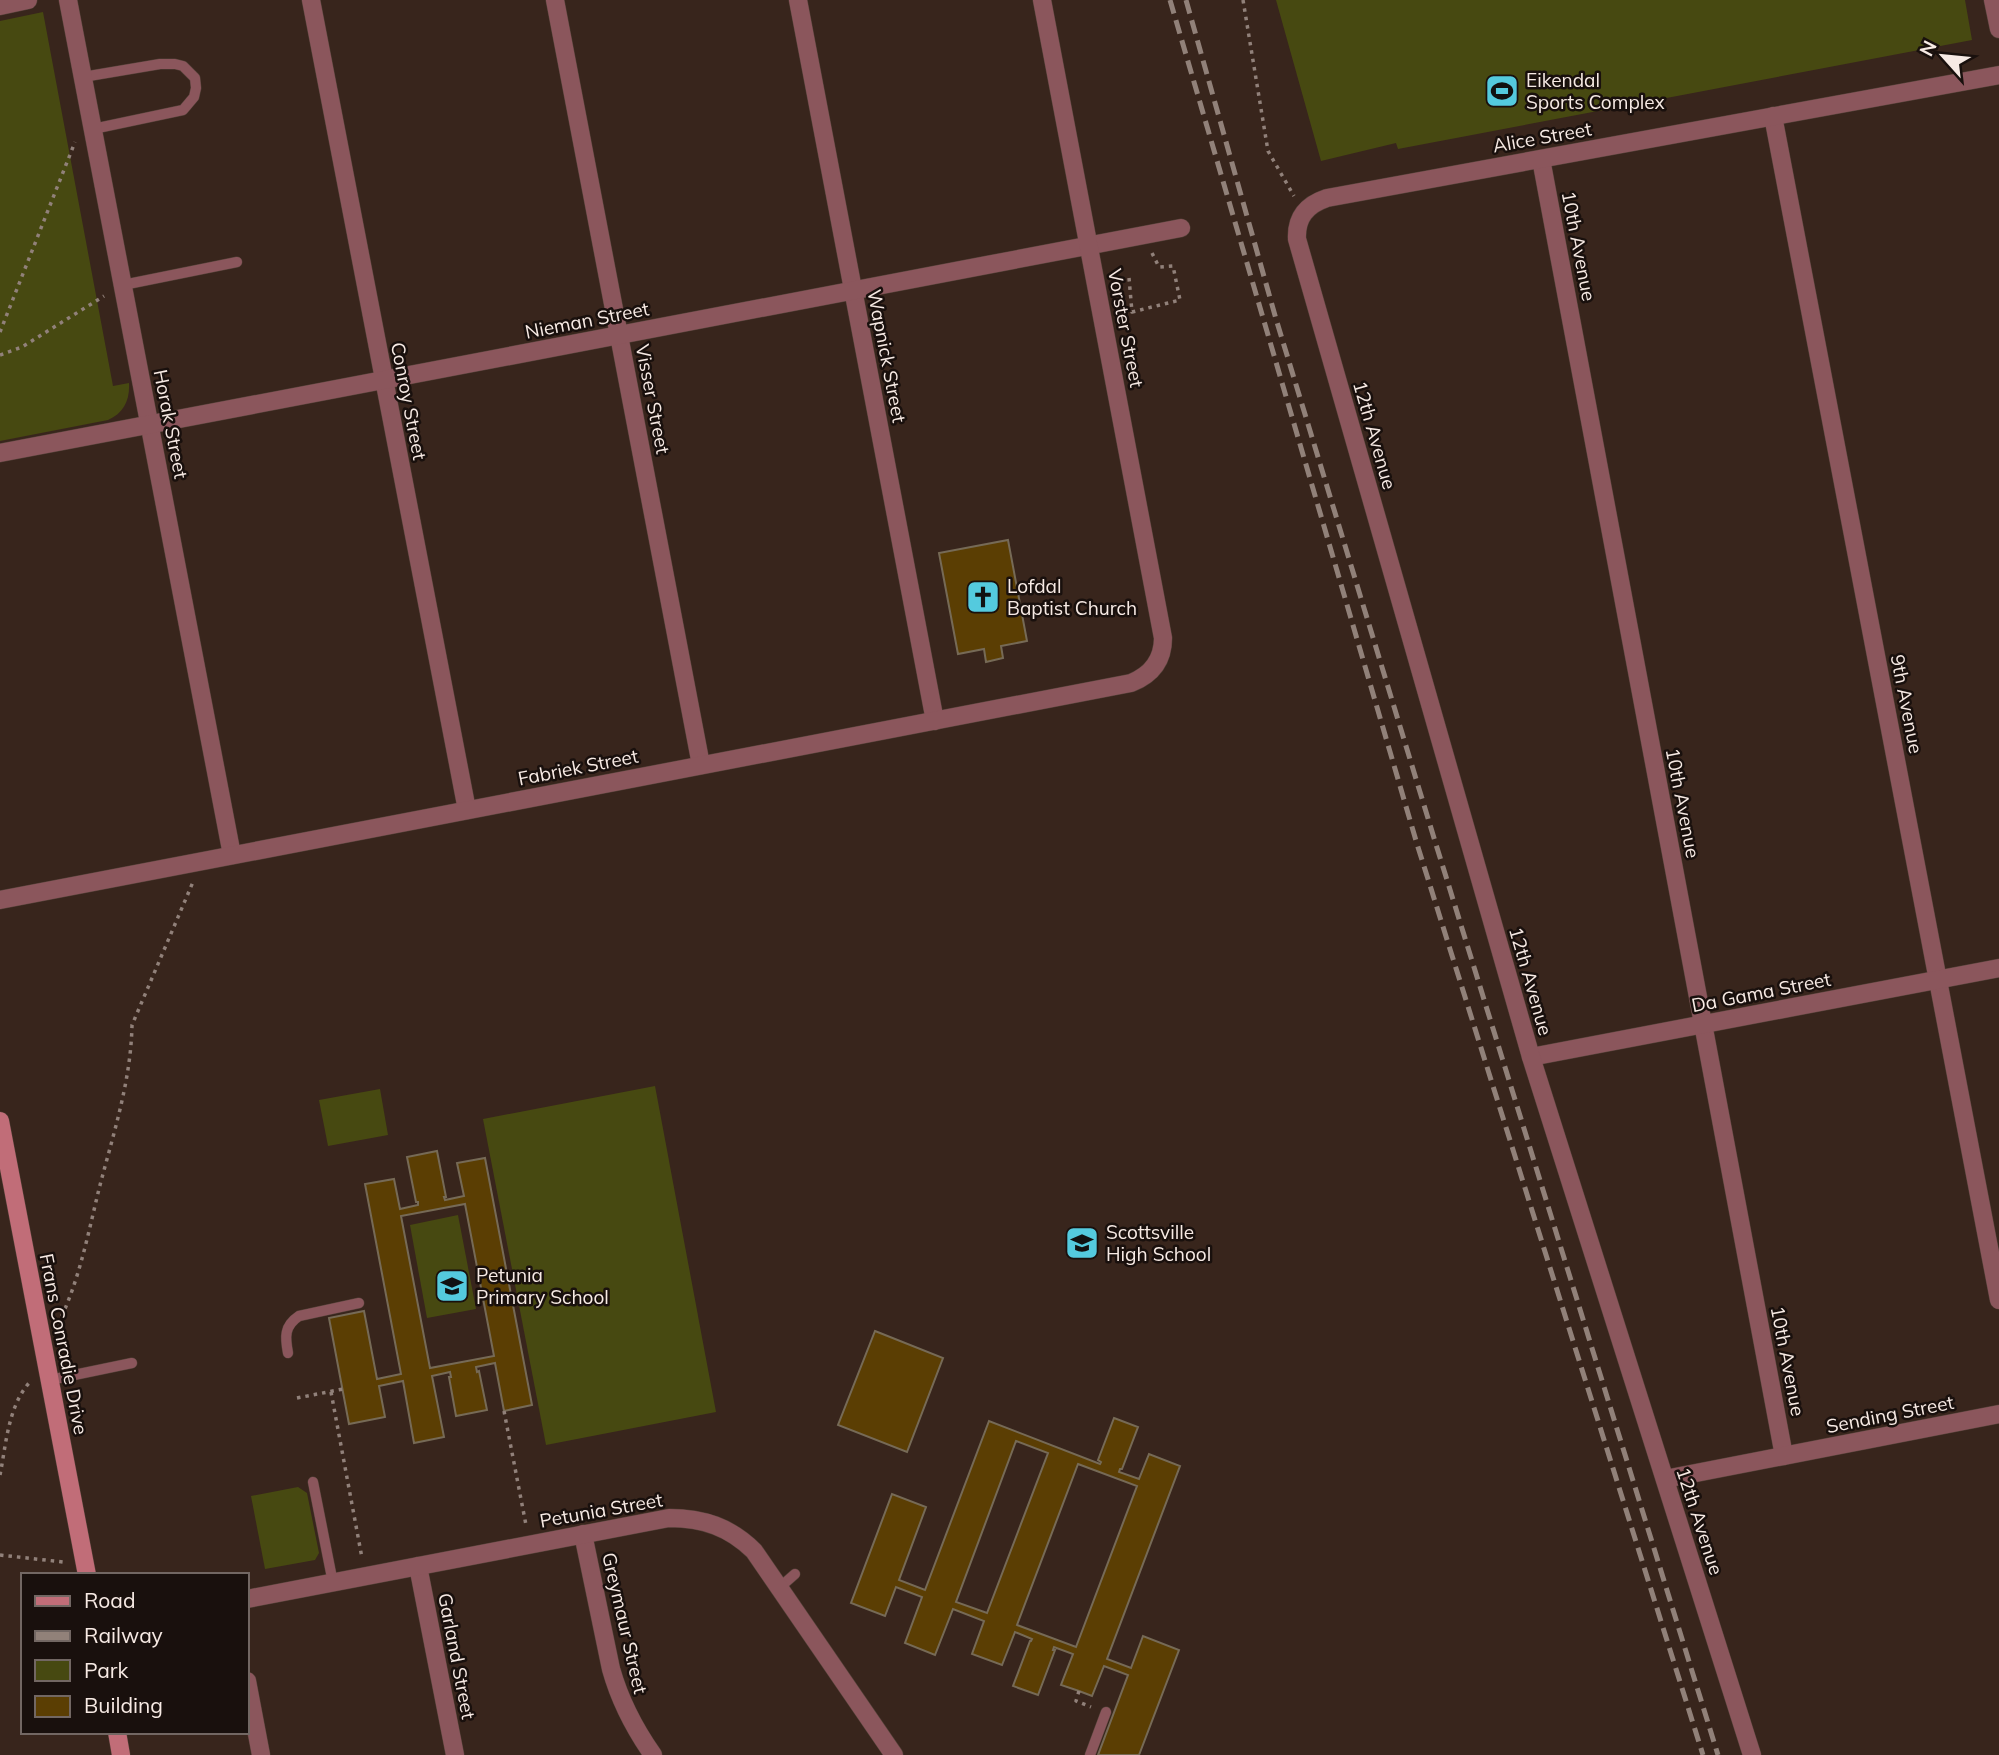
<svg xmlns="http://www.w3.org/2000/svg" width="1999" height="1755" font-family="Mulish,sans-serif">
<rect width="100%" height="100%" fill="#38251c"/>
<g fill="#474911">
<polygon points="1276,0 1965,0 1972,40 1398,149 1396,143 1321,161"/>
<path d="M43,12l70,374 16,-3c1,17 -5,30 -21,37l-108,21v-420z"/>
<polygon points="655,1086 716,1412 546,1445 483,1119"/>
<polygon points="380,1089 388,1135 328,1146 319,1100"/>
<polygon points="458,1215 476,1309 427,1318 410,1225"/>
<polygon points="298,1487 307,1493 319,1553 315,1560 265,1569 251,1496"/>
</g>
<g fill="#5b3e03" stroke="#766a56" stroke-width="2" fill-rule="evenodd">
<polygon points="1008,540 1027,641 1001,646 1003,658 986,662 984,649 958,654 939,553"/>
<path d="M437,1151l9,46h-2l1,3 19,-4 -7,-33 28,-5 47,247 -28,6 -9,-48 -19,4 1,5 2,-1 8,39 -31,6 -7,-39h2l-1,-5 -18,4 12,61 -30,6 -11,-62 -24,5 6,31 -36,7 -20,-106 35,-7 13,68 24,-5 -36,-190 29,-5 6,30 18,-4v-3h-2l-9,-45zM465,1204l29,152 -64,12 -29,-152z"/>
<polygon points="875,1331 943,1358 907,1452 838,1425"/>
<path d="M1114,1418l24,9 -16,42h-2l-1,3 20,7 10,-25 31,12 -73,193 24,9 12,-32 36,14 -40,105h-41l30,-80 -24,-9 -12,30 -13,-5 -18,-6 12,-31 -19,-7 -1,3h2l-17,45 -25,-9 17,-45h1l1,-2 -17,-7 -13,33 -30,-11 12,-33 -31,-12 -18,46 -30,-12 17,-46 -26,-10 -11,29 -34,-13 41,-109 34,13 -27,73 26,10 64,-169 111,43 1,-2 -3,-2zM1016,1441l32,12 -61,160 -31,-11zM1078,1464l59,22 -61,161 -59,-22z"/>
</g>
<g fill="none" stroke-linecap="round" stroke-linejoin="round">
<defs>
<g id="lane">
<polyline points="83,77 160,64 175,64 183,66 195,78 196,88 194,97 183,110 93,129"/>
<polyline points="123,285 237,262"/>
<path d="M288,1353c-3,-16 -4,-27 11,-37l60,-13"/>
<polyline points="50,1380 132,1363"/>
<polyline points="313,1482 333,1583"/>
<polyline points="779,1588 795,1574"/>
<polyline points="1090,1755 1106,1712"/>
</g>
<g id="street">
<polyline points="68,0 232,855"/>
<polyline points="311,0 467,810"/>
<polyline points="555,0 701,765"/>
<polyline points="798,0 935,721"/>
<polyline points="1993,0 1999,29"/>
<polyline points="0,6 28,0"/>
<polyline points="1773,116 1999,1300"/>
<polyline points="1541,159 1784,1456"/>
<polyline points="0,453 1181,228"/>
<path d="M0,900l1131,-217c20,-8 32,-22 32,-45l-121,-638"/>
<polyline points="1531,1057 1999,968"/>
<polyline points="1665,1479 1999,1414"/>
<path d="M583,1534l28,135c9,32 23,59 42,86"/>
<polyline points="418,1566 455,1755"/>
<path d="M247,1599l422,-81c34,0 61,9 85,33l140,204"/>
<polyline points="247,1681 261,1755"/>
<path d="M1752,1755l-221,-698 -234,-818c-1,-21 9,-34 30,-41l672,-123"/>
</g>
<g id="secondary">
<polyline points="0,1121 87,1575"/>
<polyline points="117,1732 121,1755"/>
</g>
</defs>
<use href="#lane" stroke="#534138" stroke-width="11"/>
<use href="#street" stroke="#534138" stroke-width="19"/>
<use href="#secondary" stroke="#534138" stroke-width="19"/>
<g stroke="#91817a" stroke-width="3.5" stroke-dasharray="3.5 5" stroke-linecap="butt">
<polyline points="1243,0 1268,151 1294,196"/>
<polyline points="1129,278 1132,312 1180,300 1173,266 1159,267 1152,253"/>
<polyline points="0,332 75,142"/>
<polyline points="0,355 22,347 104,296"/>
<path d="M58,1324c21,-42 30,-90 41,-135 14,-54 32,-108 33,-164l61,-143"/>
<polyline points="331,1392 362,1558"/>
<polyline points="297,1398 343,1389"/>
<polyline points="504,1411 526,1525"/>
<path d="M0,1475c6,-30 8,-68 29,-92"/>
<polyline points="0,1555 63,1562"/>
<polyline points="1079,1691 1076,1701 1091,1707"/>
</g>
<use href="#lane" stroke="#8b565c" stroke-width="10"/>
<use href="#street" stroke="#8b565c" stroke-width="18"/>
<use href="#secondary" stroke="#c16d78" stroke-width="18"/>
<g stroke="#918179" stroke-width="5" stroke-dasharray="14 7" stroke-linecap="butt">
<polyline points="1170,0 1417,844 1703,1755"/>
<polyline points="1186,0 1276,319 1434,838 1718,1755"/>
</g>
</g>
<defs>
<symbol id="stadium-square" viewBox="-11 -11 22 22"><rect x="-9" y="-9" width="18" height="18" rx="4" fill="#54cade" stroke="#19100d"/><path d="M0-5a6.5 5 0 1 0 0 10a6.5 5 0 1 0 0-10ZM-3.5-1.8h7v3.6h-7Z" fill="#111"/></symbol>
<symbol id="church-square" viewBox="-11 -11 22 22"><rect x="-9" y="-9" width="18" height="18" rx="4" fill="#54cade" stroke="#19100d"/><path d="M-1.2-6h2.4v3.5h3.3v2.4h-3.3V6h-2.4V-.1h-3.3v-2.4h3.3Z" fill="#111"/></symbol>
<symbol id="school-square" viewBox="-11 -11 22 22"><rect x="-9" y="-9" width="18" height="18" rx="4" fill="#54cade" stroke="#19100d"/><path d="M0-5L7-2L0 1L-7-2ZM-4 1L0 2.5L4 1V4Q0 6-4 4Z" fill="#111"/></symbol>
</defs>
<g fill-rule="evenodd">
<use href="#stadium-square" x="1483" y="72" width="38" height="38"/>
<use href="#church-square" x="964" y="578" width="38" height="38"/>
<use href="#school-square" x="1063" y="1224" width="38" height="38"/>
<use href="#school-square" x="433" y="1267" width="38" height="38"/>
</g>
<g text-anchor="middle" stroke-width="5" stroke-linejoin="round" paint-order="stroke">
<g font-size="19" fill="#f7eae4" stroke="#19100d" text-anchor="start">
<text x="1526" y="87">Eikendal<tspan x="1526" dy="22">Sports Complex</tspan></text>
<text x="1007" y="593">Lofdal<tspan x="1007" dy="22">Baptist Church</tspan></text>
<text x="1106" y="1239">Scottsville<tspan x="1106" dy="22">High School</tspan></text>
<text x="476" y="1282">Petunia<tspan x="476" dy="22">Primary School</tspan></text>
</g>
<g font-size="19" fill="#f7eae4" stroke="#19100d">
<text transform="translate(1542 137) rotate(-10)" y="7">Alice Street</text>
<text transform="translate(1579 246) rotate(79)" y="7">10th Avenue</text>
<text transform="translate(587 320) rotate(-11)" y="7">Nieman Street</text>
<text transform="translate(1126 328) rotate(79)" y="7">Vorster Street</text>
<text transform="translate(887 356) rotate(79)" y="7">Wapnick Street</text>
<text transform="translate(653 399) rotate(79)" y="7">Visser Street</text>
<text transform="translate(409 401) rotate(79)" y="7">Conroy Street</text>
<text transform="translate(171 424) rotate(79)" y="7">Horak Street</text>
<text transform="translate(1375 435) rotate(74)" y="7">12th Avenue</text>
<text transform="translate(1907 704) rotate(79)" y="7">9th Avenue</text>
<text transform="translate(578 767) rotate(-11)" y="7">Fabriek Street</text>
<text transform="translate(1683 803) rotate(79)" y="7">10th Avenue</text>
<text transform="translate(1531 981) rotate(74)" y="7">12th Avenue</text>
<text transform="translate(1761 992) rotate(-11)" y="7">Da Gama Street</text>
<text transform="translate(64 1344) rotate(79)" y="7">Frans Conradie Drive</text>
<text transform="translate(1788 1361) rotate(79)" y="7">10th Avenue</text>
<text transform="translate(1890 1414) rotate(-11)" y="7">Sending Street</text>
<text transform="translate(601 1510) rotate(-10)" y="7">Petunia Street</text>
<text transform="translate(1700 1521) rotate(72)" y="7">12th Avenue</text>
<text transform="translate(625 1623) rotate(77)" y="7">Greymaur Street</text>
<text transform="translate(457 1656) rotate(79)" y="7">Garland Street</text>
</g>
</g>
<rect x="21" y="1573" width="228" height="161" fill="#19100d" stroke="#726763" stroke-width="2"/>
<rect x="35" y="1596" width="35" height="10" fill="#c16d78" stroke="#726763" stroke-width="2"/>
<text x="84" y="1608" font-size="21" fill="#f7eae4">Road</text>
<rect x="35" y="1631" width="35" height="10" fill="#918179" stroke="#726763" stroke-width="2"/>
<text x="84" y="1643" font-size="21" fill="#f7eae4">Railway</text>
<rect x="35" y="1660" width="35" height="21" fill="#474911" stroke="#726763" stroke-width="2"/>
<text x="84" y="1678" font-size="21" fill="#f7eae4">Park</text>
<rect x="35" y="1696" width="35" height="21" fill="#5b3e03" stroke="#726763" stroke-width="2"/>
<text x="84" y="1713" font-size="21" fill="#f7eae4">Building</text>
<g transform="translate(1943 56) rotate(297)" stroke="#19100d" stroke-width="5" paint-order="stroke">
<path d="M0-5L12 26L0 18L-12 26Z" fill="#f7eae4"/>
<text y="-10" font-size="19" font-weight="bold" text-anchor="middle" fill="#f7eae4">N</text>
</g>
</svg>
